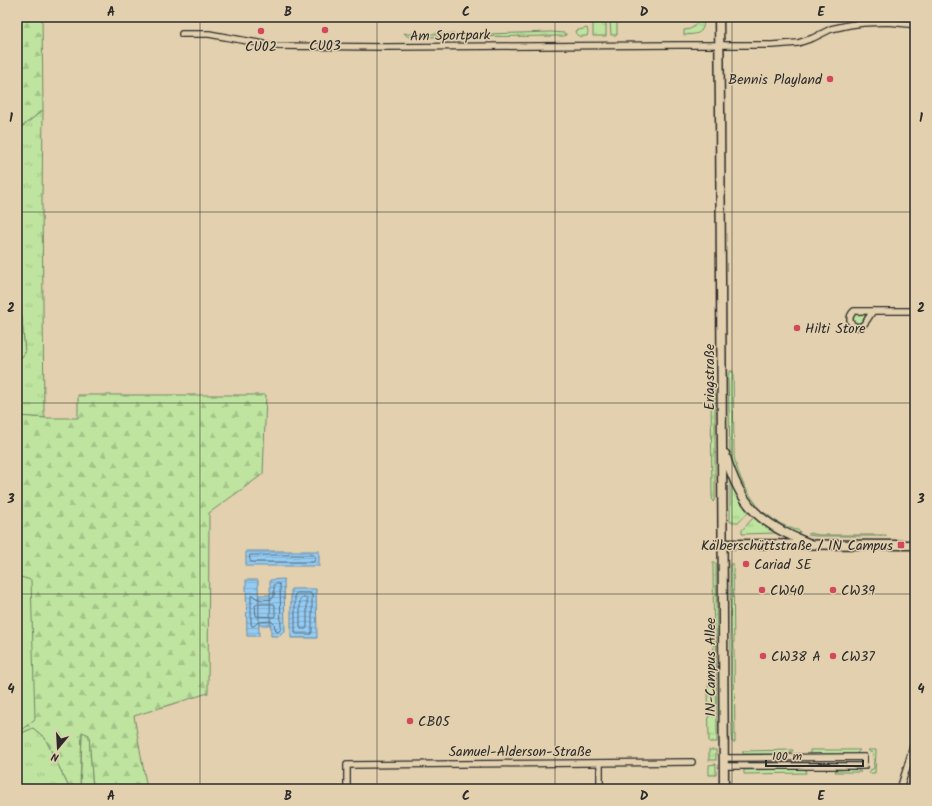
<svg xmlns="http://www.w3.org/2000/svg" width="932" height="806" font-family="Kalam,sans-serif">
<defs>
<pattern id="grass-tufts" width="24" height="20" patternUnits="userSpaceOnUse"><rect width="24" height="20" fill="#bee49f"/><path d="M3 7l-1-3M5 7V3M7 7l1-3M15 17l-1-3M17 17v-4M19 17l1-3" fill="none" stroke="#a3c489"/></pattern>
<pattern id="forest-firs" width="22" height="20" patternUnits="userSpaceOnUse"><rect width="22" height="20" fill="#bee49f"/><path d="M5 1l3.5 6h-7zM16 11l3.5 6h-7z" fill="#a3c489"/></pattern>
<pattern id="water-rules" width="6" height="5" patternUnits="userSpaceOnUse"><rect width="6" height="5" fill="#95ccf4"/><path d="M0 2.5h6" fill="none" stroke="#81afd1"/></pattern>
</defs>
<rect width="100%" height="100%" fill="#e2d0ae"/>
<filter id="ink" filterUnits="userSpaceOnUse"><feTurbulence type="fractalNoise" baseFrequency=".025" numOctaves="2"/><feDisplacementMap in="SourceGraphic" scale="8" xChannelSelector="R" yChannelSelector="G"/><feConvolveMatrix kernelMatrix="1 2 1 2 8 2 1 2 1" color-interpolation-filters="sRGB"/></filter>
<g filter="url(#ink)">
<g fill="url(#grass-tufts)" stroke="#748865">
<polygon points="606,17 615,17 617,20 617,35 611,35 610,21 610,19"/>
<path d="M699,17h5c0,17 -5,17 -20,18v-5c8,0 14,-5 15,-13z"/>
<polygon points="601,21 604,22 606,24 606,36 593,36 593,23 596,22"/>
<path d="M587,28l1,4 -1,4c-6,0 -10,2 -12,-5z"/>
<polygon points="551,32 564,33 566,34 566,35 564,36 411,37 407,36 404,33 408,34 487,34"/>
<polygon points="43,110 42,201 44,413 46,418 17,416 17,362 25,353 18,275 17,275 17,127 23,126"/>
<polygon points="856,314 865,315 863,321 859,323 855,322 853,320 854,316"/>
<path d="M730,371h3l1,86c5,21 11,32 23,48l-2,3c-14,-18 -23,-38 -25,-60l-2,-73z"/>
<polygon points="712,390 715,392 715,499 713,502 712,496 711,391"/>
<polygon points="730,481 741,503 749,511 739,522 730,522"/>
<path d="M760,512v-1c7,2 11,7 16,10 8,5 16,8 24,10l-1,3c-15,-5 -27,-13 -39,-22z"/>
<polygon points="754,517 765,526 776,533 742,534 742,530"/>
<polygon points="809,533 819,535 886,535 886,536 815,536 809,535"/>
<polygon points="713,563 716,563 717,742 709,742 708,687 714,670"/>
<polygon points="730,564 733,564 735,742 732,742"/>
<polygon points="33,728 45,738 69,787 73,789 17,789 17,735"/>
<polygon points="82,732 89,734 93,789 77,789 80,787 81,768"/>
<rect x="709" y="750" width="7" height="10"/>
<polygon points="793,750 791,753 789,754 743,754 743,751"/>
<polygon points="810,750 860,750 856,754 810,754"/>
<polygon points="868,750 876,750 875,773 869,773 870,770 873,769 874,768 873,753 870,752"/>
<polygon points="716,764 716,775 709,775 709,765"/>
<polygon points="805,769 806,773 744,774 744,770"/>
<polygon points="853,769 858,770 861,772 835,772 836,770 839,770"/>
</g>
<g fill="url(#forest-firs)" stroke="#748865">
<polygon points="17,17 42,17 43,110 23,126 17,127"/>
<polygon points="17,275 18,275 25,353 17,362"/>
<polygon points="78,395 266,395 263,474 209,513 208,693 134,716 147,789 93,789 89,735 82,732 80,787 77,789 73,789 69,787 45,738 33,728 17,735 17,416 46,418 78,418"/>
</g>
<polygon fill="#bee49f" stroke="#748865" points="17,576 31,580 35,719 20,731 17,789"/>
<g fill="url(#water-rules)" stroke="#6b8ca4">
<rect x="246" y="551" width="73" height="15"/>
<polygon points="284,579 285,631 279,636 271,636 270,580"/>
<polygon points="246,580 258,580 259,636 247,636"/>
<polygon points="291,589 316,589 317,638 291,638"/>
<rect x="259" y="595" width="11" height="30"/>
</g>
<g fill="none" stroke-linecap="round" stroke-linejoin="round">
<g stroke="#556b7b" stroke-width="1">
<polygon points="250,555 313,555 315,556 315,560 313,562 251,562 250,560"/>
<path d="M276,584h3l1,1 1,44 -3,3 -2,-1 -2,-7 -3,-3 -13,1 -4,4h-2l-1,-2v-28l2,-1c4,6 12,5 19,4l2,-3v-11z"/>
<polygon points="297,593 310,593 312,595 312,632 311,634 297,634 295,633 295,595"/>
<polygon points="302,598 306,598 307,600 307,627 306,629 301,629 300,627 300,600"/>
<polygon points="258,604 274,604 275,605 275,616 274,617 256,616 255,606"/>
</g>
<defs>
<g id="street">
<polyline points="182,34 209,34 275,46 388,47 676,45 772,45 798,43 813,38 831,29 849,25 863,23 888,22 909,24 915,26"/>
<path d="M873,311c-3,4 -6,10 -10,14 -8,7 -19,-5 -9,-14h61"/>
<polyline points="724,758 864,757 864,766 724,766"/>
<polyline points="600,763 600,789"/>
<polyline points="908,764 915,764"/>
<polyline points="347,789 347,765 692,762"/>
<polyline points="900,789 908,764 915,739"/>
</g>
<g id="secondary">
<polyline points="719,17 720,109 724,789"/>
<path d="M725,454c15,51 34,70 83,89"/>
<polyline points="723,544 901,545 915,545"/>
</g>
</defs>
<use href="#street" stroke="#2b2b2b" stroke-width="8"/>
<use href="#secondary" stroke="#2b2b2b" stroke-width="11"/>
<use href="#street" stroke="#e2d0ae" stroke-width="5.5"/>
<use href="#secondary" stroke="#e2d0ae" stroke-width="8"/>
</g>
</g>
<path fill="none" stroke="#2b2b2b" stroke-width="1" stroke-opacity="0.55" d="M200,17v772M377,17v772M555,17v772M732,17v772M17,212h898M17,403h898M17,594h898"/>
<g fill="#d1495b" stroke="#e2d0ae" stroke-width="1.5">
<circle cx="325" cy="30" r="4"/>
<circle cx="261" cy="31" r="4"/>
<circle cx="830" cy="79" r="4"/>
<circle cx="797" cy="328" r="4"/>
<rect x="897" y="541" width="8" height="8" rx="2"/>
<circle cx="746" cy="564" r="4"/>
<circle cx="762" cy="590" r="4"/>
<circle cx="833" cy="590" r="4"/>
<circle cx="763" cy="656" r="4"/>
<circle cx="833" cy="656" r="4"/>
<circle cx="410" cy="721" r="4"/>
</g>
<g text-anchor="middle" stroke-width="3" stroke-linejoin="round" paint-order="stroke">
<g font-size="14" fill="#2b2b2b" stroke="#e2d0ae">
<text transform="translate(450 35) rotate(-1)" y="5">Am Sportpark</text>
<text transform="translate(709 377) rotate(-90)" y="5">Eriagstraße</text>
<text transform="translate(710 667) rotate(-90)" y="5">IN-Campus Allee</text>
<text x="520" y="756">Samuel-Alderson-Straße</text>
</g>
<g font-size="14" fill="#2b2b2b" stroke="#e2d0ae" text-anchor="start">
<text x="325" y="50" text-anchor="middle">CU03</text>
<text x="261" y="51" text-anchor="middle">CU02</text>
<text x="822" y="84" text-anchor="end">Bennis Playland</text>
<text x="805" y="333">Hilti Store</text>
<text x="893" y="550" text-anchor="end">Kälberschüttstraße / IN Campus</text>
<text x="754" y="569">Cariad SE</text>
<text x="770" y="595">CW40</text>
<text x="841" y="595">CW39</text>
<text x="771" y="661">CW38 A</text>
<text x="841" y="661">CW37</text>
<text x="418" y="726">CB05</text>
</g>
</g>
<rect width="932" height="806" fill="none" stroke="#e2d0ae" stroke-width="44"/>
<g transform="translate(58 748) rotate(198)" stroke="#e2d0ae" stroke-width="3" paint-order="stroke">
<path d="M0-3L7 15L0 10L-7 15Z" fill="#2b2b2b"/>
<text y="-6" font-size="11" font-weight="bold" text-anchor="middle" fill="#2b2b2b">N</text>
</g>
<path d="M766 760v6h97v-6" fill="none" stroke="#2b2b2b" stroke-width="2"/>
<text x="772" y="760" font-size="12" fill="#2b2b2b" stroke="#e2d0ae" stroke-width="3" paint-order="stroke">100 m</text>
<rect x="22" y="22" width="888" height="762" fill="none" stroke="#2b2b2b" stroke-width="1.5"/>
<g font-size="13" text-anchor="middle" font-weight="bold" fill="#2b2b2b">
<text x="111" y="16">A</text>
<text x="288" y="16">B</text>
<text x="466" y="16">C</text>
<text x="644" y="16">D</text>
<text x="821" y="16">E</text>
<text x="11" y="122">1</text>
<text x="921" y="122">1</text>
<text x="11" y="312">2</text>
<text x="921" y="312">2</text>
<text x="11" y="503">3</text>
<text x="921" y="503">3</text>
<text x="11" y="693">4</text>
<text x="921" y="693">4</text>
<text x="111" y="800">A</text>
<text x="288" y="800">B</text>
<text x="466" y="800">C</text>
<text x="644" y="800">D</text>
<text x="821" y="800">E</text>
</g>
</svg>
